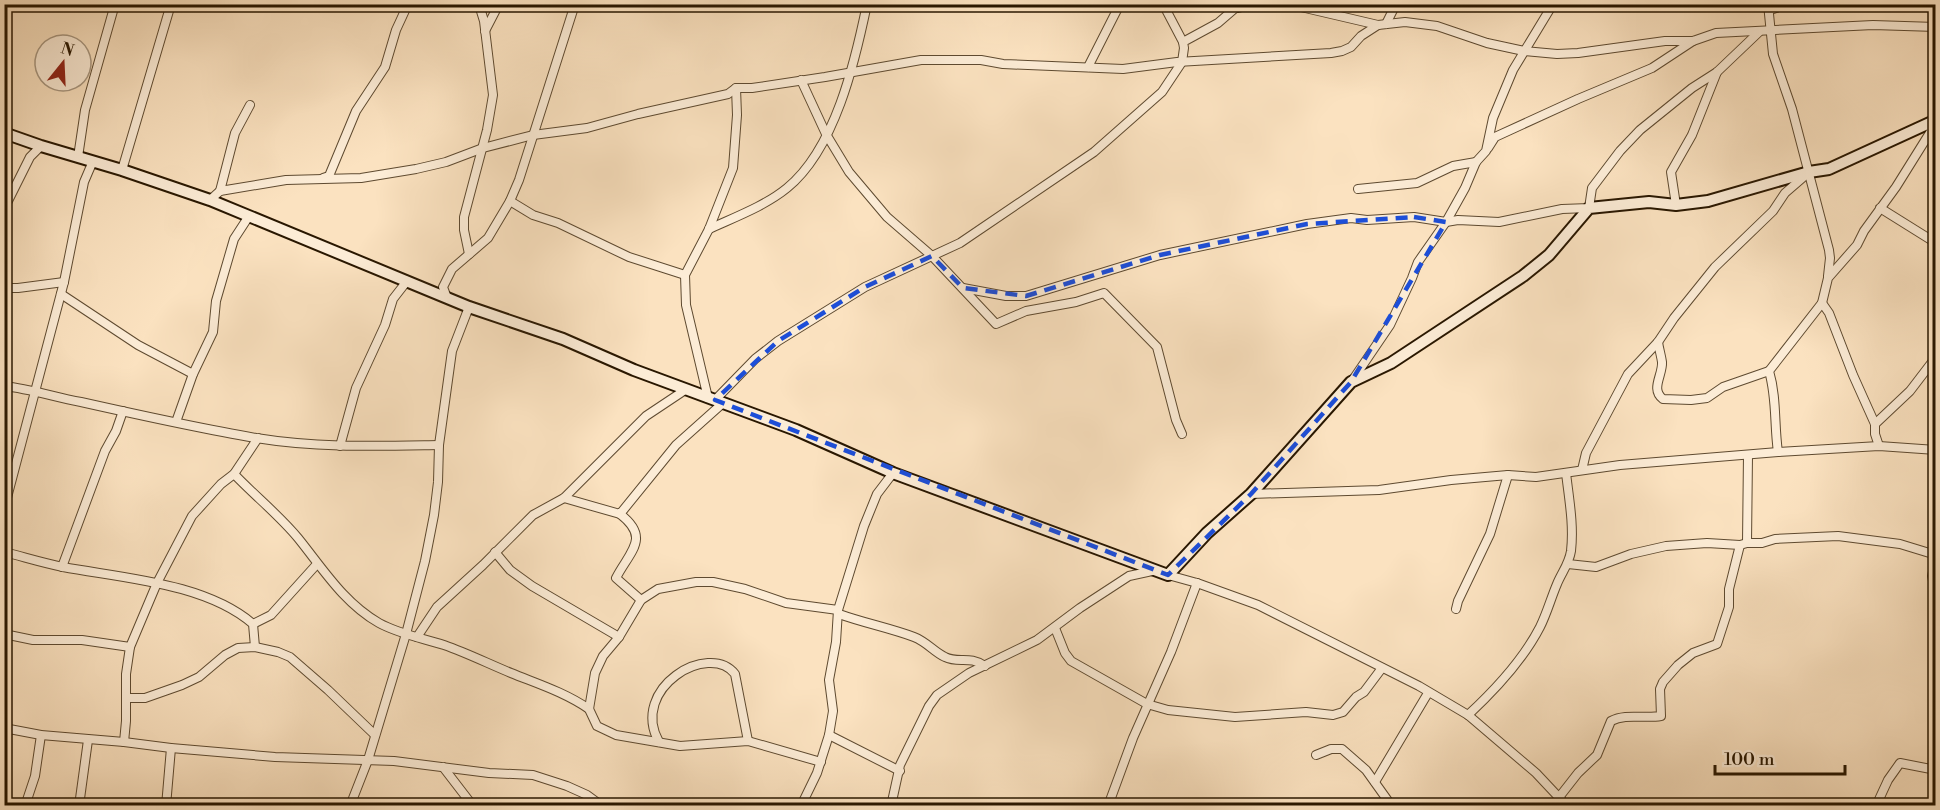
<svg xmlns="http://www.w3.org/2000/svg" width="1940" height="810" font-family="'Libre Bodoni',serif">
<rect width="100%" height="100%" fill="#fbe2c0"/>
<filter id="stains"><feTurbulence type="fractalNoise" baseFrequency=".00333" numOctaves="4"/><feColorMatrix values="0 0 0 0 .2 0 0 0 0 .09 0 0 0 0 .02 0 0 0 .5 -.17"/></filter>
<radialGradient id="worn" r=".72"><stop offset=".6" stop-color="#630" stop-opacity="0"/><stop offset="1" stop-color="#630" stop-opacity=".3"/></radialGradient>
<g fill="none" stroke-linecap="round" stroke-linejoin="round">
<defs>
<g id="minor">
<polyline points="1163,4 1183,42"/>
<polyline points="1288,4 1378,25"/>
<polyline points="1768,4 1773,54 1792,109 1829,250 1830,258 1828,276"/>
<polyline points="1238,8 1253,4"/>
<polyline points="1770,10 1788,4"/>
<polyline points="1386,24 1396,4"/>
<polyline points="485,31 499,4"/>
<polyline points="1088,67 1120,4"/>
<polyline points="801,80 826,134 849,172 887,217 932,256 996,324 1026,311 1076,302 1104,293 1157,347 1176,420 1182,434"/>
<polyline points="1488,148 1495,137 1578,99 1652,68 1693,41"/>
<polyline points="78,157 85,110 115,4"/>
<polyline points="122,170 171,4"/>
<polyline points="323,178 329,176 356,111 385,67 396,30 408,4"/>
<polyline points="1358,189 1417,183 1453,166 1476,162"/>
<polyline points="220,191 235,133 250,105"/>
<polyline points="210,200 220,191 286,180 361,178 416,169 446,162 483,148 533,135 587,128 638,114 728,94 736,88 752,88 825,77 921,60 981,60 1003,64 1123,69 1177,62 1331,53 1342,51 1351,47 1361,36 1378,25 1405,22 1437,26 1487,43 1524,51 1557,54 1578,53 1665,41 1693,41 1716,33 1873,25 1936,27"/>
<polyline points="510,201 533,215 558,223 629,257 685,275"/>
<polyline points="4,203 7,203 30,157 41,146"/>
<polyline points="1676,205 1671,172 1692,135 1717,72"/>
<polyline points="1880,208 1936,243"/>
<path d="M709,229c26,-12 56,-23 78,-41 48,-39 68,-126 80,-184"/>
<polyline points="469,254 464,230 464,217 487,130 493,95 484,21 480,8 476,4"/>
<polyline points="4,288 18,288 64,282"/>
<polyline points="963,288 1006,296 1026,296 1160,255 1307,224 1351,218 1367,220 1414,217 1446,222 1458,220 1499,222 1562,209 1589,208 1592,188 1620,151 1640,130 1692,88 1717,72 1759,32"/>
<polyline points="61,294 138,345 193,374"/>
<polyline points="447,298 443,287 452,269 488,238 510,201 519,180 575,4"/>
<polyline points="1822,303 1829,313 1853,375 1875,424 1875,434 1879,446"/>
<path d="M1658,342c1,7 3,13 4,20 1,13 -12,27 1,37l28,1 16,-2 16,-11 46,-16"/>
<polyline points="1352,381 1390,325 1412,278 1418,262 1446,222 1465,188 1476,162 1486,151 1493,118 1513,70 1553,4"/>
<path d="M4,386c27,3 50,11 77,16 58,13 116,26 175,36 61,10 121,8 183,7"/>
<polyline points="708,398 686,305 685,275 709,229 733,168 737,115 736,88"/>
<polyline points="715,400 755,359 778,341 865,287 960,243 1094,152 1162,92 1182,62 1184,48 1183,42 1218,23 1240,4"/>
<polyline points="176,422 193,374 213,332 216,301 234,239 249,216"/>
<polyline points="1875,424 1910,391 1936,357"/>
<polyline points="340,446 356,388 385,325 393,299 407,281"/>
<path d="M1778,452c-4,-27 -1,-54 -9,-81l53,-68 6,-25 29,-33 7,-14 32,-44 40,-64"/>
<polyline points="1582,470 1586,453 1628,374 1658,342 1674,318 1715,267 1773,211 1785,193 1807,174"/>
<path d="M234,474c21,22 45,41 64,64 25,31 46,65 81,85 20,11 43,15 65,22 23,8 45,19 67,28 27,11 53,19 78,36"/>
<polyline points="1251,494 1379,490 1451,480 1508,475 1536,477 1620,465 1778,452 1879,446 1936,450"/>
<polyline points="564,498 620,514 676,445 723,403"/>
<polyline points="4,509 64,282 84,182 93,161"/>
<path d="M620,514c31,24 10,37 -4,64l25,22"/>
<polyline points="1747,543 1748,455"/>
<path d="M4,552c20,5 39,11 59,15 59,11 143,16 190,57l2,23"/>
<polyline points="495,552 510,570 532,586 619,637"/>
<polyline points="1936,559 1932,576 1936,595"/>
<polyline points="1568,564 1596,567 1631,554 1666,546 1707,543 1740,545 1747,543 1762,543 1775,539 1838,536 1900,544 1936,555"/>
<polyline points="62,567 105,451 116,431 123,411"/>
<polyline points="1168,575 1197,583 1258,605 1419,686 1468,715 1536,773 1567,806"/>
<polyline points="1456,609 1458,601 1490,534 1508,475"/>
<path d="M839,614c25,9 51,14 75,23 13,5 20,15 31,20 14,7 24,-2 40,9"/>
<polyline points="253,624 271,615 317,564"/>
<polyline points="1055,628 1065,653 1071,661 1147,704 1168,710 1235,717 1306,712 1333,715 1343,712 1356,697 1364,692 1382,668"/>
<polyline points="4,634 33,640 82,640 130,647"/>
<polyline points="417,637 437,607 483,565 533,515 564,498 646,416 685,390"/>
<polyline points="126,698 145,698 182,685 199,677 225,655 238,648 255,647 278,652 290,657 328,690 375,735"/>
<path d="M1468,715c27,-25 55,-55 72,-88 7,-14 11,-29 17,-43 5,-12 12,-20 14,-33 3,-26 -2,-52 -5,-78"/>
<polyline points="4,728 41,735 124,742 171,748 275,757 394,761 489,773 533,775 567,786 587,795 602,806"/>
<polyline points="829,735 900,771"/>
<polyline points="124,742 126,721 126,674 130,647 157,583 192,516 221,484 234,474 258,438"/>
<path d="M659,742c-30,-54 50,-101 76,-68l13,67"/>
<polyline points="1316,755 1331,749 1342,749 1366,770 1391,805"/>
<polyline points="821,762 748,741 680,746 616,735 597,726 589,709 595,673 603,656 619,637 641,600 658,589 696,582 713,582 745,589 786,603 838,610"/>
<polyline points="443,767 473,806"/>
<polyline points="1375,782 1428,693"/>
<path d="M1560,796l18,-23 19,-18 14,-34c15,-8 33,-2 50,-5l-1,-27 3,-7 15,-17 15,-12 24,-9 12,-37v-18l11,-44"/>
<polyline points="25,806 35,776 41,735"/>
<polyline points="79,806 88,740"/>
<polyline points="166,806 171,748"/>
<polyline points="350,806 368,760 406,634 425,561 434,515 438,482 439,445 452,351 469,307"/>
<polyline points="801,806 817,773 829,735 833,711 829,680 836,642 838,610 864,526 877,494 893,473"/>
<polyline points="891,806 900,765 929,706 937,695 969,673 1037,640 1080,608 1129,576 1152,571"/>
<polyline points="1108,806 1133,738 1171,652 1197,583"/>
<polyline points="1876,806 1888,780 1900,763 1936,770"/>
</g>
<polyline id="secondary" points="4,133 41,146 122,170 210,200 469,307 563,339 634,370 796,430 893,473 1168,575 1207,533 1251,494 1351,382 1391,363 1523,276 1549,255 1589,208 1649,202 1676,205 1708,201 1809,172 1829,169 1936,120"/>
</defs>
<use href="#minor" stroke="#5e4a30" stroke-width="10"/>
<use href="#secondary" stroke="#291700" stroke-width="14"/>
<use href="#minor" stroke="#fcecd6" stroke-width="8"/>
<use href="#secondary" stroke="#fcecd6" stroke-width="10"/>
</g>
<path fill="none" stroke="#1d4ed8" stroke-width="4.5" stroke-dasharray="12 8" stroke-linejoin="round" d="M1414,217l32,5 -95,160 -100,112 -83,81 -453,-175 63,-59 87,-54 67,-31 31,32 63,8 134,-41 147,-31z"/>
<rect width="1940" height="810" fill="none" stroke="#fbe2c0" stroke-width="24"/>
<rect x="6" y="6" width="1928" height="798" fill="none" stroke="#291700" stroke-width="3"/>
<rect x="12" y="12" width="1916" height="786" fill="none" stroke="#291700" stroke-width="1.5"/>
<g transform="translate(63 63) rotate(18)"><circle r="28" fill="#fcecd6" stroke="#a89780" stroke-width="1.5"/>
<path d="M0-4.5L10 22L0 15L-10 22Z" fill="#8f2418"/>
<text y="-9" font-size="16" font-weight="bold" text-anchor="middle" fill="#291700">N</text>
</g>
<path d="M1715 765v9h130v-9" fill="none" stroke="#291700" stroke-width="3"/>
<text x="1724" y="765" font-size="18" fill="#291700" stroke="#fcecd6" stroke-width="4.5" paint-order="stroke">100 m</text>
<rect width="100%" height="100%" filter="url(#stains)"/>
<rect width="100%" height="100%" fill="url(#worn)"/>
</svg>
